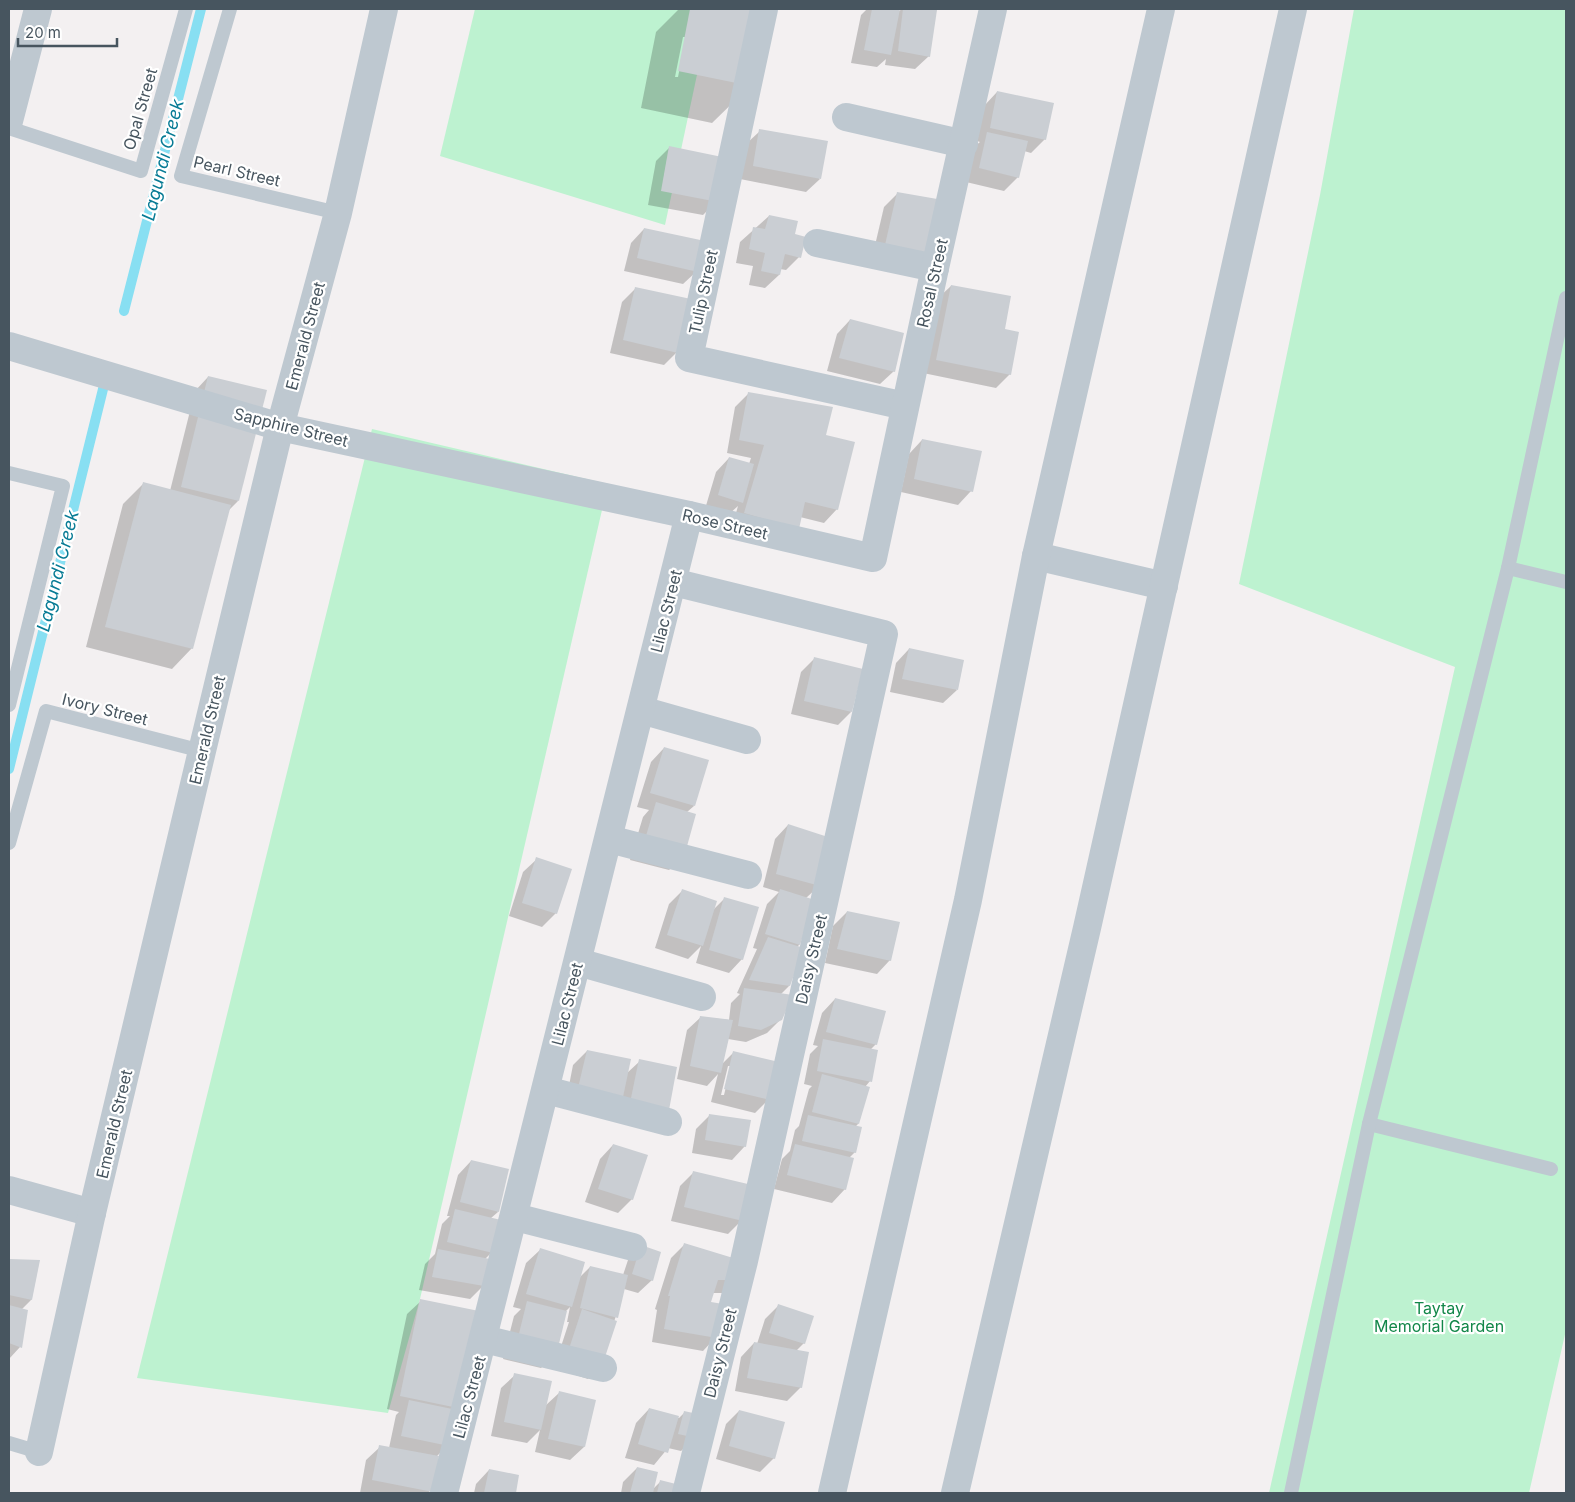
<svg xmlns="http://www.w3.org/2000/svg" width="1575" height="1502" font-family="Inter,sans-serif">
<rect width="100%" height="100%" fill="#f3f0f1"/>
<g fill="#bdf2d0">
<polygon points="475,9 711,9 665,225 440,156"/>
<polygon points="1354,9 1566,9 1566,1330 1529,1493 1269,1493 1455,667 1239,584 1320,195"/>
<polygon points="372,429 608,484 420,1299 388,1413 137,1378"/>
</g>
<g fill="#0003" fill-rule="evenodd">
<path d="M679,9h80l-9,77 -38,37 -71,-15 15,-76zM683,37h3l-8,40h-3z"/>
<polygon points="867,9 899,9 898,12 902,9 935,11 929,56 915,69 885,65 886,59 877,67 851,63 861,15"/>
<polygon points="997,92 1045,139 1031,153 1024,151 1018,177 1004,191 966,182 974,147 980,142 977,141 984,106"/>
<polygon points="760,131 820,179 806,192 740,179 746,144"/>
<polygon points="669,148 716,202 703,215 648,205 656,161"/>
<polygon points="897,194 931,253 872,258 884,207"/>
<polygon points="769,216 793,235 799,257 786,270 780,269 779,275 765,288 749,285 753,266 736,263 740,242"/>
<polygon points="644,229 697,271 683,284 624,271 631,243"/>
<polygon points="951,286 1003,330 1010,374 996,388 923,373 937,299"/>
<polygon points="636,288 677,352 664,365 610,353 622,302"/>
<polygon points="850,320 894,371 880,384 827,371 837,334"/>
<polygon points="208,377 238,501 228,511 192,648 172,669 86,647 123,504 143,484 170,491 195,391"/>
<polygon points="749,393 837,509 824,523 800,517 732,527 738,506 728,515 705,509 716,472 729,458 749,464 751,458 727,453 735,407"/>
<polygon points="922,440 971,491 958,505 901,492 909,454"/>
<polygon points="909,649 957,690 943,703 890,692 896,663"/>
<polygon points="815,658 851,712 838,725 791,714 801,672"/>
<polygon points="664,748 694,806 687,812 683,857 669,870 630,860 643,817 649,810 637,807 651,762"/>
<path d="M788,825l31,61 -13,12 -7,47 -2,2 -8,39 -9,9 1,24 -14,14 -21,9 -18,-3 -6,25 12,-12 35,47 -14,14 -44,-11 7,-28 -11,12 -30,-7 10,-49 14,-13 28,3 2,-17 9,-9 -3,-1 20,-44 -4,-1 14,-44 12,-12 -16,-5 12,-48zM728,1066h3l-7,29h-3z"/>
<polygon points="537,859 556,913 542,927 509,916 523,872"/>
<polygon points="682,891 713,910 725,898 742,959 729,973 696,963 701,946 688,959 655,948 669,904"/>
<polygon points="847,912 890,960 877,974 825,963 833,926"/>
<polygon points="835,999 876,1044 870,1050 870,1081 865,1087 858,1124 855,1127 855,1152 849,1158 845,1189 832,1203 774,1189 782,1159 790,1151 795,1130 799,1126 809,1089 812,1086 804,1084 810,1054 818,1046 813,1045 822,1013"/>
<polygon points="587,1051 626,1074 640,1061 676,1068 618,1116 566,1101 573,1065"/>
<polygon points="710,1115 745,1146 732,1160 692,1153 696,1129"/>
<polygon points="613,1145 632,1199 618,1213 585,1202 600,1159"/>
<polygon points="471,1161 498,1212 491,1218 492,1252 485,1259 483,1286 470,1299 419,1290 425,1264 435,1254 442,1224 450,1216 447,1216 458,1175"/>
<polygon points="693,1173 742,1220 728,1234 671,1221 680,1186"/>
<polygon points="685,1244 742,1262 723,1293 713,1293 710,1303 716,1337 703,1351 652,1342 657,1310 655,1309 671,1258"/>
<polygon points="641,1247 652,1280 638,1293 624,1289 601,1365 588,1379 554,1368 569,1322 567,1322 570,1307 565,1312 554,1355 541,1368 503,1359 514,1316 521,1309 513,1307 526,1263 540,1250 579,1278 590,1267 623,1275 628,1260"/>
<polygon points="9,1260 39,1261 31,1300 21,1310 20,1347 9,1359"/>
<polygon points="421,1301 477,1312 447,1446 436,1457 429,1493 360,1493 366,1460 380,1447 389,1448 396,1415 399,1412 387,1409 407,1314"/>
<polygon points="778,1306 804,1343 796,1351 801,1387 787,1401 735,1391 741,1357 754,1343 757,1344 765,1319"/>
<polygon points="515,1375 545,1406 559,1393 594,1401 584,1447 570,1460 535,1452 540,1430 527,1443 491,1436 501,1388"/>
<polygon points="649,1409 679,1418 685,1412 695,1438 681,1451 668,1448 654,1465 625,1458 636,1423"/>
<polygon points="739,1411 774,1458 760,1472 716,1459 726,1424"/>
<polygon points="637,1468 653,1489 660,1482 681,1493 621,1493 623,1482"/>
<polygon points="489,1470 518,1476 514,1493 474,1493 476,1484"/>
</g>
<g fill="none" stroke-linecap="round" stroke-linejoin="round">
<g stroke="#88dff2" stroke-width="10">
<polyline points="124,311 201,9"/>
<polyline points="9,769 106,377"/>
</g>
</g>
<g fill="#caced3">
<polygon points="690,9 765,9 751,86 678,71"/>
<polygon points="872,9 900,9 891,55 864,50"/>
<polygon points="903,9 937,10 930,57 898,51"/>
<polygon points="997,91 1054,103 1046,140 990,128"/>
<polygon points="759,129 828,141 821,179 753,166"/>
<polygon points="987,132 1028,141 1019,178 979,168"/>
<polygon points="669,146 727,158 718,202 661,191"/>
<polygon points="897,192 943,200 932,254 885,245"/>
<polygon points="769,215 798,221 795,234 806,237 801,258 785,254 780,275 761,271 765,253 749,249 753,227 765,229"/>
<polygon points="644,228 705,241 698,272 637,258"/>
<polygon points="951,285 1011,296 1005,329 1019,332 1011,375 936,360"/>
<polygon points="635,287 691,299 678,353 623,340"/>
<polygon points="850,319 904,333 895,372 839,358"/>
<polygon points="208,376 267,390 239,501 181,487"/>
<polygon points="748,392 833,407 826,435 855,442 838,510 805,502 799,529 744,513 764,445 739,440"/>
<polygon points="922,439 982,451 973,492 914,479"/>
<polygon points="729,457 754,464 743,503 718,495"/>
<polygon points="143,482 231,505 193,649 105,627"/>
<polygon points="909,648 964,660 958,690 902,679"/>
<polygon points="814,657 863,669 852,712 804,701"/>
<polygon points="664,747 709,760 695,806 650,793"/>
<polygon points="656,802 696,814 684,857 643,846"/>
<polygon points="788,824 831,838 820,886 776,874"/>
<polygon points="536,857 572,869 557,914 522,903"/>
<polygon points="682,889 717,901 703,946 667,935"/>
<polygon points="780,889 815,900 800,945 765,934"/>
<polygon points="724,897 759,907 743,960 709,950"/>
<polygon points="847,911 900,922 891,961 837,949"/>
<polygon points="768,937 804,948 790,986 749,980"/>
<polygon points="744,988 793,995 782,1020 761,1030 738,1026"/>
<polygon points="835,998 886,1011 877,1045 826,1032"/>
<polygon points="700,1016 733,1020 721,1073 690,1066"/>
<polygon points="823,1039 878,1050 872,1082 817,1071"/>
<polygon points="587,1050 631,1059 623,1097 578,1088"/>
<polygon points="733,1051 779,1062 770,1100 724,1089"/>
<polygon points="639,1059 677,1067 669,1110 630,1103"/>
<polygon points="822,1074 870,1087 859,1124 812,1112"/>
<polygon points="709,1114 751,1120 746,1147 705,1140"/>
<polygon points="808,1115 862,1127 856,1153 802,1141"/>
<polygon points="613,1144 648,1155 633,1200 598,1189"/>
<polygon points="795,1144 854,1158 846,1190 787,1175"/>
<polygon points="471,1160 509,1169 499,1212 460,1202"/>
<polygon points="693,1171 752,1185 743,1221 684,1207"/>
<polygon points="455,1209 501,1220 493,1253 447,1242"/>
<polygon points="684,1243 743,1261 737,1280 718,1280 711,1302 723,1304 717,1338 664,1329 670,1296 668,1296"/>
<polygon points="641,1245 661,1252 653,1281 632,1274"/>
<polygon points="540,1248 585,1262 572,1307 526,1294"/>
<polygon points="438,1249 490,1259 484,1286 432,1277"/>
<polygon points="9,1259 40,1260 32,1300 9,1295"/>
<polygon points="590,1266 628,1275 618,1318 580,1308"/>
<polygon points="420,1299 479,1311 458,1408 400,1396"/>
<polygon points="527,1301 567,1311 556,1356 516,1346"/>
<polygon points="778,1304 814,1316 805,1344 769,1333"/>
<polygon points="9,1305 28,1310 22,1348 9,1343"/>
<polygon points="582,1309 617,1321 602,1366 567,1355"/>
<polygon points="754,1342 809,1352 802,1388 747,1378"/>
<polygon points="514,1373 552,1381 541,1430 504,1422"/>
<polygon points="559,1391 596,1400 585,1447 548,1439"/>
<polygon points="409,1400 457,1410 449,1446 401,1436"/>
<polygon points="649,1408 679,1416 668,1453 638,1444"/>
<polygon points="739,1410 785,1422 775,1459 729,1446"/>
<polygon points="684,1411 702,1415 696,1438 678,1434"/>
<polygon points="379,1445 439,1456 433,1492 372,1480"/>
<polygon points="637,1467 658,1472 653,1493 630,1493"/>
<polygon points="489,1469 519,1475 516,1493 484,1493"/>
<polygon points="660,1480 684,1486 682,1493 657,1493"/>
</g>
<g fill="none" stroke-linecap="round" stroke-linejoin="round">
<g stroke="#bec8d0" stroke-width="14">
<polyline points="230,9 181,176 338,213"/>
<polyline points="9,128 141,171 186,9"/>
<polyline points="9,473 63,486 9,705"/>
<polyline points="1508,568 1566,582"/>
<polyline points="9,843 46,711 202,751"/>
<polyline points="1369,1124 1551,1169"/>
<polyline points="9,1443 39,1452"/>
<polyline points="1291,1493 1369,1124 1508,568 1566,298"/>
</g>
<g stroke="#bec8d0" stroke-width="28">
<polyline points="764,9 689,358 905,406"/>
<polyline points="846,117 964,144"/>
<polyline points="9,121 38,9"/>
<polyline points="817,243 935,268"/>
<polyline points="9,346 280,427 689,515 873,558 935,268 993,9"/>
<polyline points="1036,556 1164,586"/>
<polyline points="673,582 884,634 744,1261 686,1493"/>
<polyline points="641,710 747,740"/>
<polyline points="609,839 748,875"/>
<polyline points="578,962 702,997"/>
<polyline points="546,1090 668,1122"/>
<polyline points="9,1190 92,1213"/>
<polyline points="515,1217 633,1247"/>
<polyline points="484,1339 603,1368"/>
<polyline points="39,1452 92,1213 202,751 280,427 338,213 384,9"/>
<polyline points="444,1493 689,515"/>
<polyline points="832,1493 968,900 1036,556 1161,9"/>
<polyline points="955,1493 1087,928 1293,9"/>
</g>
</g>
<g text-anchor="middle" stroke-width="4.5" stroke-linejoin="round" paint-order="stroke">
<g font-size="16" fill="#47555f" stroke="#fff">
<text transform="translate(140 109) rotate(-74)" y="6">Opal Street</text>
<text transform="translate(237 171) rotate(13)" y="6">Pearl Street</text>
<text transform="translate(932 283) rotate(-77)" y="6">Rosal Street</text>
<text transform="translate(703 292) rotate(-78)" y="6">Tulip Street</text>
<text transform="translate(305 336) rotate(-75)" y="6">Emerald Street</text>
<text transform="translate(291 427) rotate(14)" y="6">Sapphire Street</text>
<text transform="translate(725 524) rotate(13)" y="6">Rose Street</text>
<text transform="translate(666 611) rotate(-76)" y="6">Lilac Street</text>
<text transform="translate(105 709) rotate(14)" y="6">Ivory Street</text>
<text transform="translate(207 730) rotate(-77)" y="6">Emerald Street</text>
<text transform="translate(811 959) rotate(-77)" y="6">Daisy Street</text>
<text transform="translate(567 1004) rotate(-76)" y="6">Lilac Street</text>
<text transform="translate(114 1124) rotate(-77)" y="6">Emerald Street</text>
<text transform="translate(720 1353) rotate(-76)" y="6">Daisy Street</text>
<text transform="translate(469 1397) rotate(-75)" y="6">Lilac Street</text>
</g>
<g font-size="16" fill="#128749" stroke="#fff">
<text x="1439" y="1314">Taytay<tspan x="1439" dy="18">Memorial Garden</tspan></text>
</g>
<g font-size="18" font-style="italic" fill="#077b95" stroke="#fff">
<text transform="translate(163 160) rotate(-76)" y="6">Lagundi Creek</text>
<text transform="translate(58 571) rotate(-76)" y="6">Lagundi Creek</text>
</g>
</g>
<rect width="1575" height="1502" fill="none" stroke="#47555f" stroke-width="20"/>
<path d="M18 38v8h99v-8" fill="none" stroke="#47555f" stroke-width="2.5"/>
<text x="25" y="38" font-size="15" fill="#47555f" stroke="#ffffff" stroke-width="4" paint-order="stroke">20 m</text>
</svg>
